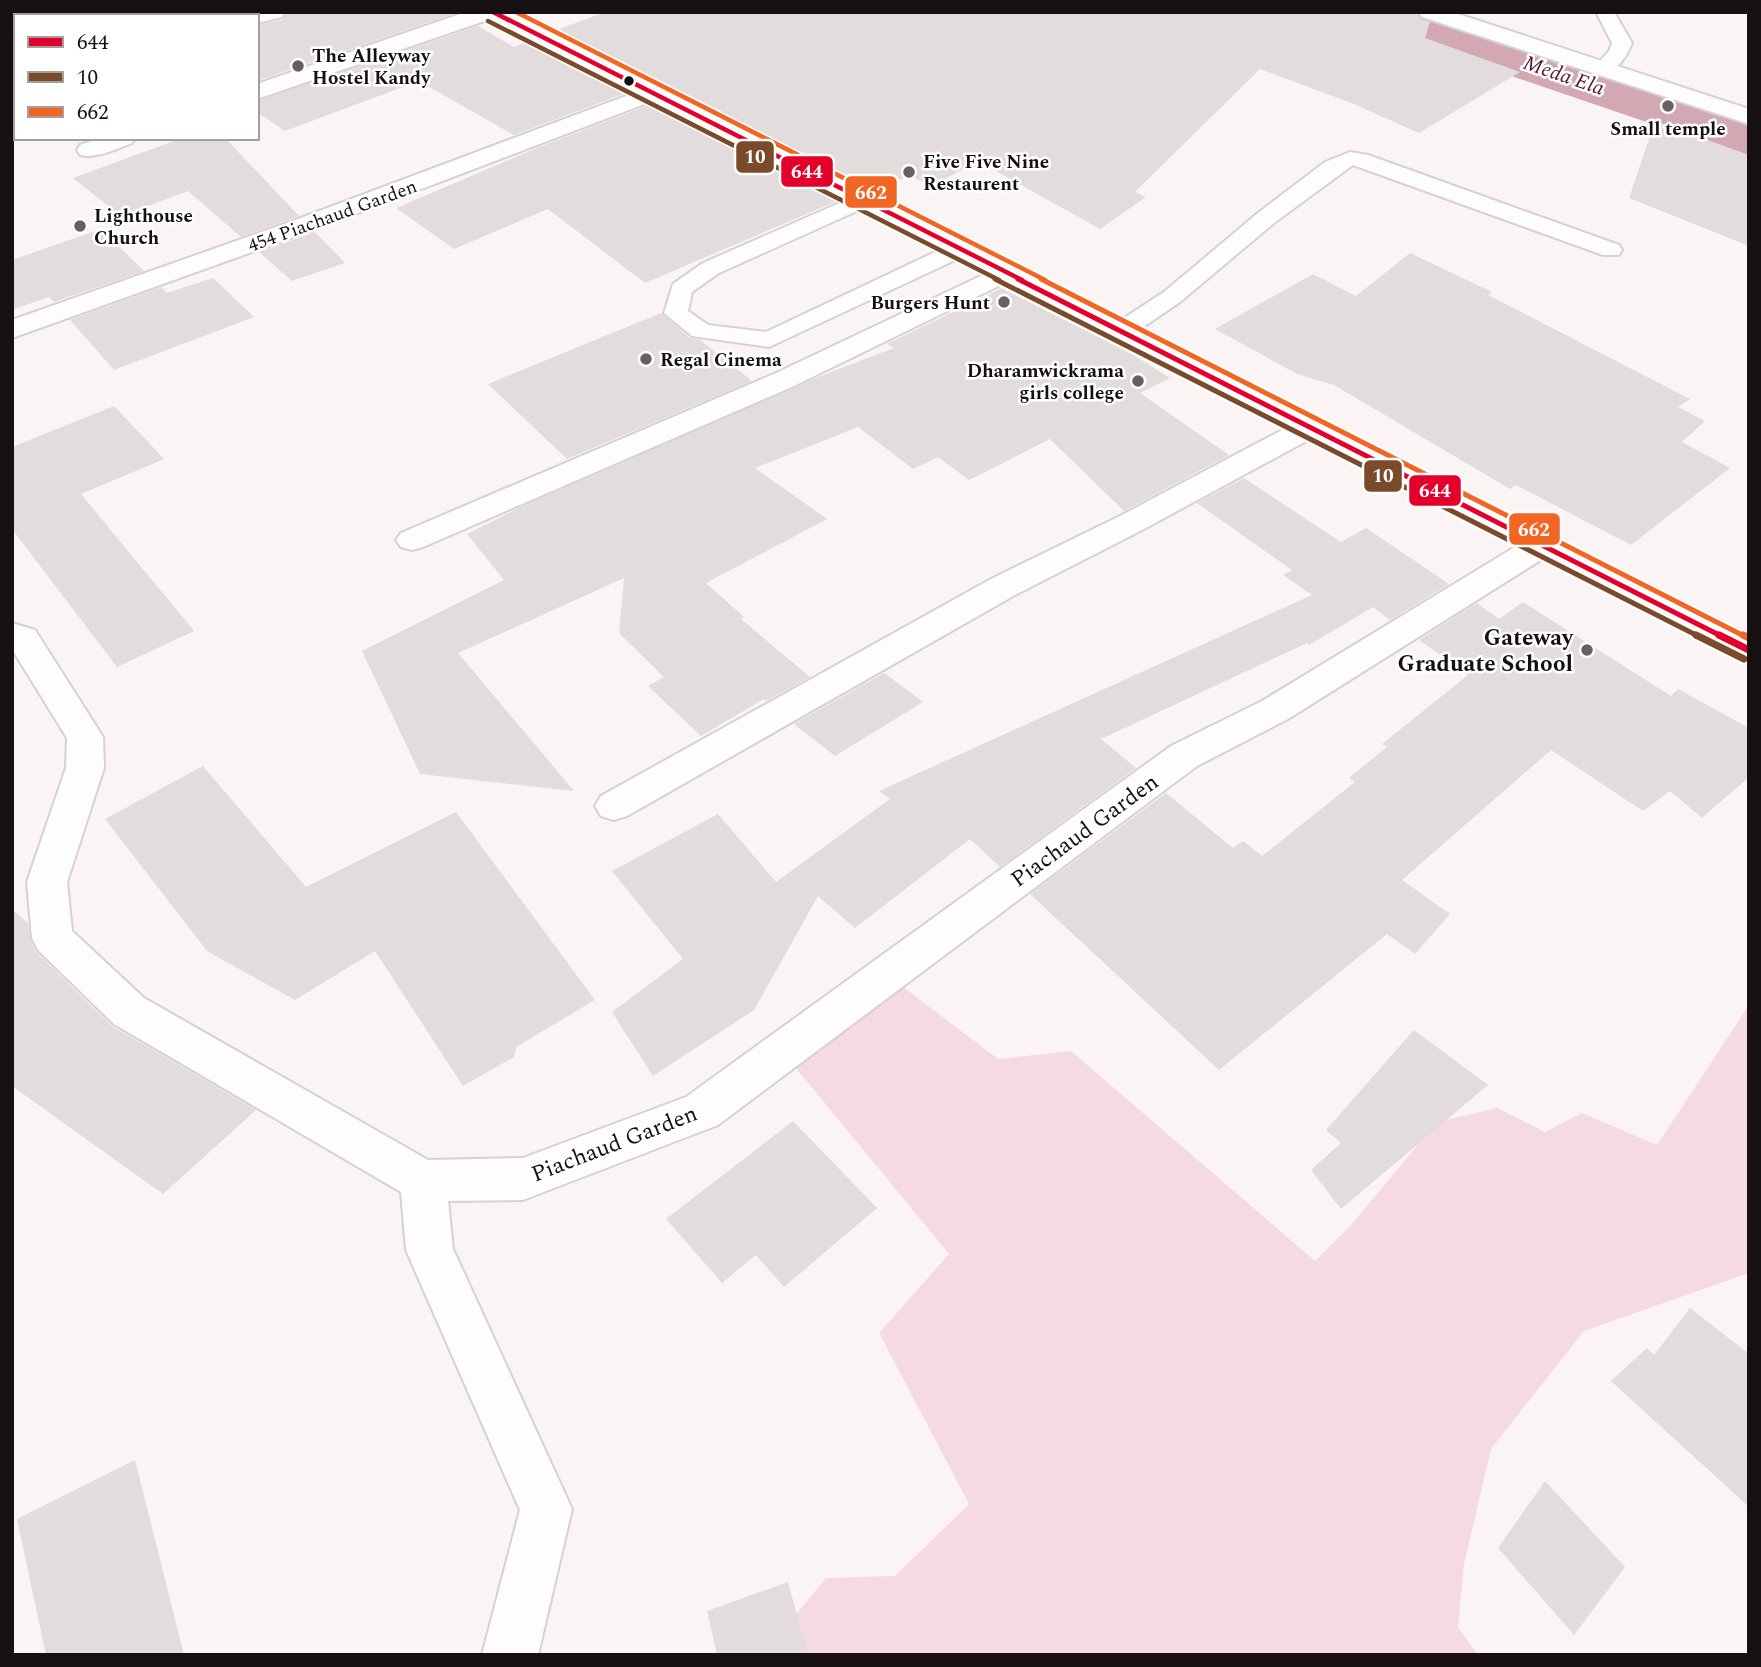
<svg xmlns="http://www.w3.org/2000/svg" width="1761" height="1667" font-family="Spectral,serif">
<rect width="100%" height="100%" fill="#faf4f5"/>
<polygon fill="#f5dbe1" points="894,980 998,1059 1071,1051 1315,1261 1350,1226 1437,1122 1497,1108 1545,1132 1582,1113 1657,1145 1749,1005 1749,1273 1584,1331 1491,1449 1464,1564 1458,1627 1478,1655 800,1655 788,1624 826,1578 895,1576 969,1504 879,1333 949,1254 795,1067"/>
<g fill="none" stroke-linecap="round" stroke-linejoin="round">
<polygon fill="#d2a8b2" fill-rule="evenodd" points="1351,12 1436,12 1749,117 1749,157 1359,24"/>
</g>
<g fill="#e2dcdd">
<polygon points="287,12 455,12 456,13 257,81 257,25 283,20"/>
<polygon points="605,12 1417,12 1421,19 1430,22 1425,38 1520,72 1419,133 1354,104 1260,69 1135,192 1146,197 1100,229 978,161 932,186 910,176 872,191 554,31"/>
<polygon points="478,26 514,47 527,42 626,93 514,135 419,81 285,131 257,112 257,101"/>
<polygon points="649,105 837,201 645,283 548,209 454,249 396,208 537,148"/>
<polygon points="1655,121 1749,155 1749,246 1629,198"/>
<polygon points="182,138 225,138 299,216 241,237 188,191 121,216 73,178"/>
<polygon points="101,229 144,271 54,302 49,297 12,310 12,260"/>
<polygon points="315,232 345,263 292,281 259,252"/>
<polygon points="1410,253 1492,292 1488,295 1690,399 1678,407 1705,421 1682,442 1730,468 1631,545 1516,485 1510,489 1334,385 1297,374 1215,329 1313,274 1356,296"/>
<polygon points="213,278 254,317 114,370 70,320 161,287 167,293"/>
<polygon points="1004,287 1116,344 1170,378 1140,393 1229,455 1124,511 1050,439 969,480 938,457 913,469 858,427 755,468 827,519 706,583 744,617 741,619 810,677 766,701 764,699 701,736 648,686 664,677 619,633 624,578 458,653 574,791 420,774 362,651 504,580 467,534 525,505 821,376 894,348 887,344"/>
<polygon points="661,313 690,338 700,340 752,381 567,459 488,384"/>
<polygon points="114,406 164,459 81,494 194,631 117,667 12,529 12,447"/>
<polygon points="1244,478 1341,542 1366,528 1449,584 1390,620 1373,607 1309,645 1307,643 1101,739 1136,768 1000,867 970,839 855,928 818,896 754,1010 653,1076 612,1012 683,959 612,871 718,814 776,882 890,799 879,791 1312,595 1283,575 1292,570 1197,503"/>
<polygon points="1523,602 1671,696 1678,689 1749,728 1749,777 1702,818 1670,791 1643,811 1551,750 1402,880 1450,914 1415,954 1387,934 1219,1070 1030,894 1166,793 1233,848 1243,841 1262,856 1355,782 1349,778 1387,747 1382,744 1468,675 1419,640 1477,603 1499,619"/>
<polygon points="884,673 923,702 835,756 794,724"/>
<polygon points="203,766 306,887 456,812 595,1000 516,1047 514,1057 463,1086 375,951 295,1000 207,951 105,819"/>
<polygon points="12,909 28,923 30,939 36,952 112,1026 256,1110 163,1194 12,1086"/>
<polygon points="1414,1030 1488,1085 1341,1209 1311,1170 1341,1143 1326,1130"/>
<polygon points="793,1121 877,1208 784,1287 756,1255 722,1283 666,1219"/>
<polygon points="1690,1308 1749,1354 1749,1507 1611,1381 1647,1348 1654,1355"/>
<polygon points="135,1460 184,1655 46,1655 17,1519"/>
<polygon points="1545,1481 1625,1567 1574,1635 1498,1548"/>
<polygon points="788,1582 808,1655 717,1655 707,1611"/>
</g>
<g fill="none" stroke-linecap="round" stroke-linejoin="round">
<defs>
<g id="lane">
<path d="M1596,12h18l18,31c-5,13 -15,28 -29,32l-10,-6 16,-18 3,-8z"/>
<polygon points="1350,152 1368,155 1619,245 1622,250 1619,255 1603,255 1353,165 1274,223 1180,302 1130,336 1121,338 1112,336 1109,331 1112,326 1164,292 1258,213 1325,162"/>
<polygon points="860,194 868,196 871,201 868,206 719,273 692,292 688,311 708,325 766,332 950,245 966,245 969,250 966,255 769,347 692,336 664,313 673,284 703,263"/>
</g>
<g id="street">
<polygon points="250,12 285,12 282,17 257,23 257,16 247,16"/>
<polygon points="466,12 499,12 496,17 257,99 257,84"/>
<polygon points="16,66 16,80 12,81 12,67"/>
<path d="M99,138h36l-3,5c-16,6 -35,16 -52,12l-3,-5 3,-5z"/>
<polygon points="1004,265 1013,267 1017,273 1013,279 794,386 423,547 412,550 401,547 396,540 401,533 774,374"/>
<polygon points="1310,418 1321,421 1325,427 1321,433 1144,529 1015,595 627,816 614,820 601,816 595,806 601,796 991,579 1122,515 1299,421"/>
<polygon points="1540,535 1552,539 1556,546 1552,553 1288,719 1197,766 718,1125 523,1200 448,1201 453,1249 572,1509 538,1655 482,1655 520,1510 406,1250 401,1192 114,1024 38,950 32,938 27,882 66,768 67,738 12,649 12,623 35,630 103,737 104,768 67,882 72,931 144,998 428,1160 523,1158 686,1097 1171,746 1262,701 1528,539"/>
</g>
<polygon id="secondary" points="650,87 658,89 662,94 658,99 308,232 12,338 12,320 290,222"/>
<polygon id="primary" points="1419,12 1452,12 1749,109 1749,124 1422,17"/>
<polygon id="highway" points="482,12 510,12 1749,635 1749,662 1737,658 642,99 485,17"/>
</defs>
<use href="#lane" stroke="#d8d1d3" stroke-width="4"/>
<use href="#street" stroke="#d8d1d3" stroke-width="4"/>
<use href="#secondary" stroke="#d8d1d3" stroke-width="4"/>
<use href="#primary" stroke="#d8d1d3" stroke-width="4"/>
<use href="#highway" stroke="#d8d1d3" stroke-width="4"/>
<use href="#lane" fill="#fefdfe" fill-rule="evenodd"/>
<use href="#street" fill="#fefdfe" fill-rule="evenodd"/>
<use href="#secondary" fill="#fefdfe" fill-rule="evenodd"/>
<use href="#primary" fill="#fefdfe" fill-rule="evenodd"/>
<use href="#highway" fill="#fefdfe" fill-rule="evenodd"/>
<defs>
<polyline id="bus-1-far2" points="493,12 1022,280"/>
<polyline id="bus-1-far1" points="1018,279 1723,637"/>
<polyline id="bus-1" points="1719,635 1749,650"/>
<polyline id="bus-2-far2" points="488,21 999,280"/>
<polyline id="bus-2-far1" points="995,279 1700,637"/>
<polyline id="bus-2" points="1696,635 1744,659"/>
<polyline id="bus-3-far2" points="516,12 1045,280"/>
<polyline id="bus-3-far1" points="1041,279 1746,637"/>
<polyline id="bus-3" points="1743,635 1749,638"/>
</defs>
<use href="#bus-1-far2" stroke="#fff" stroke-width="8"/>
<use href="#bus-1-far1" stroke="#fff" stroke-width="10"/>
<use href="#bus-1" stroke="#fff" stroke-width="12"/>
<use href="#bus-2-far2" stroke="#fff" stroke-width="8"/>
<use href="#bus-2-far1" stroke="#fff" stroke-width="10"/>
<use href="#bus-2" stroke="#fff" stroke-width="12"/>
<use href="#bus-3-far2" stroke="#fff" stroke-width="8"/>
<use href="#bus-3-far1" stroke="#fff" stroke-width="10"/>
<use href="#bus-3" stroke="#fff" stroke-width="12"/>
<use href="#bus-1-far2" stroke="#e4002b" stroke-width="4.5"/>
<use href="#bus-1-far1" stroke="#e4002b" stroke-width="5"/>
<use href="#bus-1" stroke="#e4002b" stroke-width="7"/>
<use href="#bus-2-far2" stroke="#7a4b2a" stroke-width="4.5"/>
<use href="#bus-2-far1" stroke="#7a4b2a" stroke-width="5"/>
<use href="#bus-2" stroke="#7a4b2a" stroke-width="7"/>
<use href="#bus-3-far2" stroke="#f26522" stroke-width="4.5"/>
<use href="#bus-3-far1" stroke="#f26522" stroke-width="5"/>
<use href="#bus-3" stroke="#f26522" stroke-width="7"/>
</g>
<g fill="#666061" stroke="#fff" stroke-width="2.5">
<circle cx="298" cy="66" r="7"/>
<circle cx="1668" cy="106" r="7"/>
<circle cx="909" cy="172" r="7"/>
<circle cx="80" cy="226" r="7"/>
<circle cx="1004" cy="302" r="7"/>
<circle cx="646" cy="359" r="7"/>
<circle cx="1138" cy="381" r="7"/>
<circle cx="1587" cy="650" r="7"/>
</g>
<circle fill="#171012" stroke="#fff" stroke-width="2.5" cx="629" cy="81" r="6"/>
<g text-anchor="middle" stroke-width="5" stroke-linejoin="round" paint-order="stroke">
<g font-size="19" font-weight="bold" fill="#171012" stroke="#fff" text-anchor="start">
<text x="312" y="62">The Alleyway<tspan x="312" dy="22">Hostel Kandy</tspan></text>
<text x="1668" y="135" text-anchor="middle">Small temple</text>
<text x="923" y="168">Five Five Nine<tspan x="923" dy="22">Restaurent</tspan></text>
<text x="94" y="222">Lighthouse<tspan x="94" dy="22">Church</tspan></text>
<text x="990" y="309" text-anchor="end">Burgers Hunt</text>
<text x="660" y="366">Regal Cinema</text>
<text x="1124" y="377" text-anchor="end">Dharamwickrama<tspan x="1124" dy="22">girls college</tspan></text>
</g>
<g font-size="19" fill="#171012" stroke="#fff">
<text transform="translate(332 215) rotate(-20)" y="7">454 Piachaud Garden</text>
</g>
<g font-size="21" font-style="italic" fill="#58122d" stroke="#fff">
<text transform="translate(1564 75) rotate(19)" y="7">Meda Ela</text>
</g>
<g font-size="23" font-weight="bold" fill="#171012" stroke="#fff" text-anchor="end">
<text x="1573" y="645">Gateway<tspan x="1573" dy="26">Graduate School</tspan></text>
</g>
<g font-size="23" fill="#171012" stroke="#fff">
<text transform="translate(1084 830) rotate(-36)" y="8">Piachaud Garden</text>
<text transform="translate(614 1143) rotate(-21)" y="8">Piachaud Garden</text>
</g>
</g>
<g stroke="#fff" stroke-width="2.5">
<rect x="735" y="140" width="40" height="34" rx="7" fill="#7a4b2a"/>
<rect x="780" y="155" width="54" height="33" rx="7" fill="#e4002b"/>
<rect x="844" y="175" width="54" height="34" rx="7" fill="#f26522"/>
<rect x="1363" y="459" width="40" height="34" rx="7" fill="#7a4b2a"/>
<rect x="1408" y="474" width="54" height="33" rx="7" fill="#e4002b"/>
<rect x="1508" y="512" width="53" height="34" rx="7" fill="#f26522"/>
</g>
<g font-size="19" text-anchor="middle" font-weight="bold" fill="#fff">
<text x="755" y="163">10</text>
<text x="807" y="178">644</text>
<text x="871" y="199">662</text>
<text x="1383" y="482">10</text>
<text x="1435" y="497">644</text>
<text x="1534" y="536">662</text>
</g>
<rect width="1761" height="1667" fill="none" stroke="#171012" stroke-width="28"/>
<rect x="14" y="14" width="245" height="126" fill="#ffffff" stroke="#a29fa0" stroke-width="2"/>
<rect x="28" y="37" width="35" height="10" fill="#e4002b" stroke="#a29fa0" stroke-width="2"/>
<text x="77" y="49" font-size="21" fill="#171012">644</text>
<rect x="28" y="72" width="35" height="10" fill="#7a4b2a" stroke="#a29fa0" stroke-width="2"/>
<text x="77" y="84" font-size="21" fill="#171012">10</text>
<rect x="28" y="107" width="35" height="10" fill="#f26522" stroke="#a29fa0" stroke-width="2"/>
<text x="77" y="119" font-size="21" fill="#171012">662</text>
</svg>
